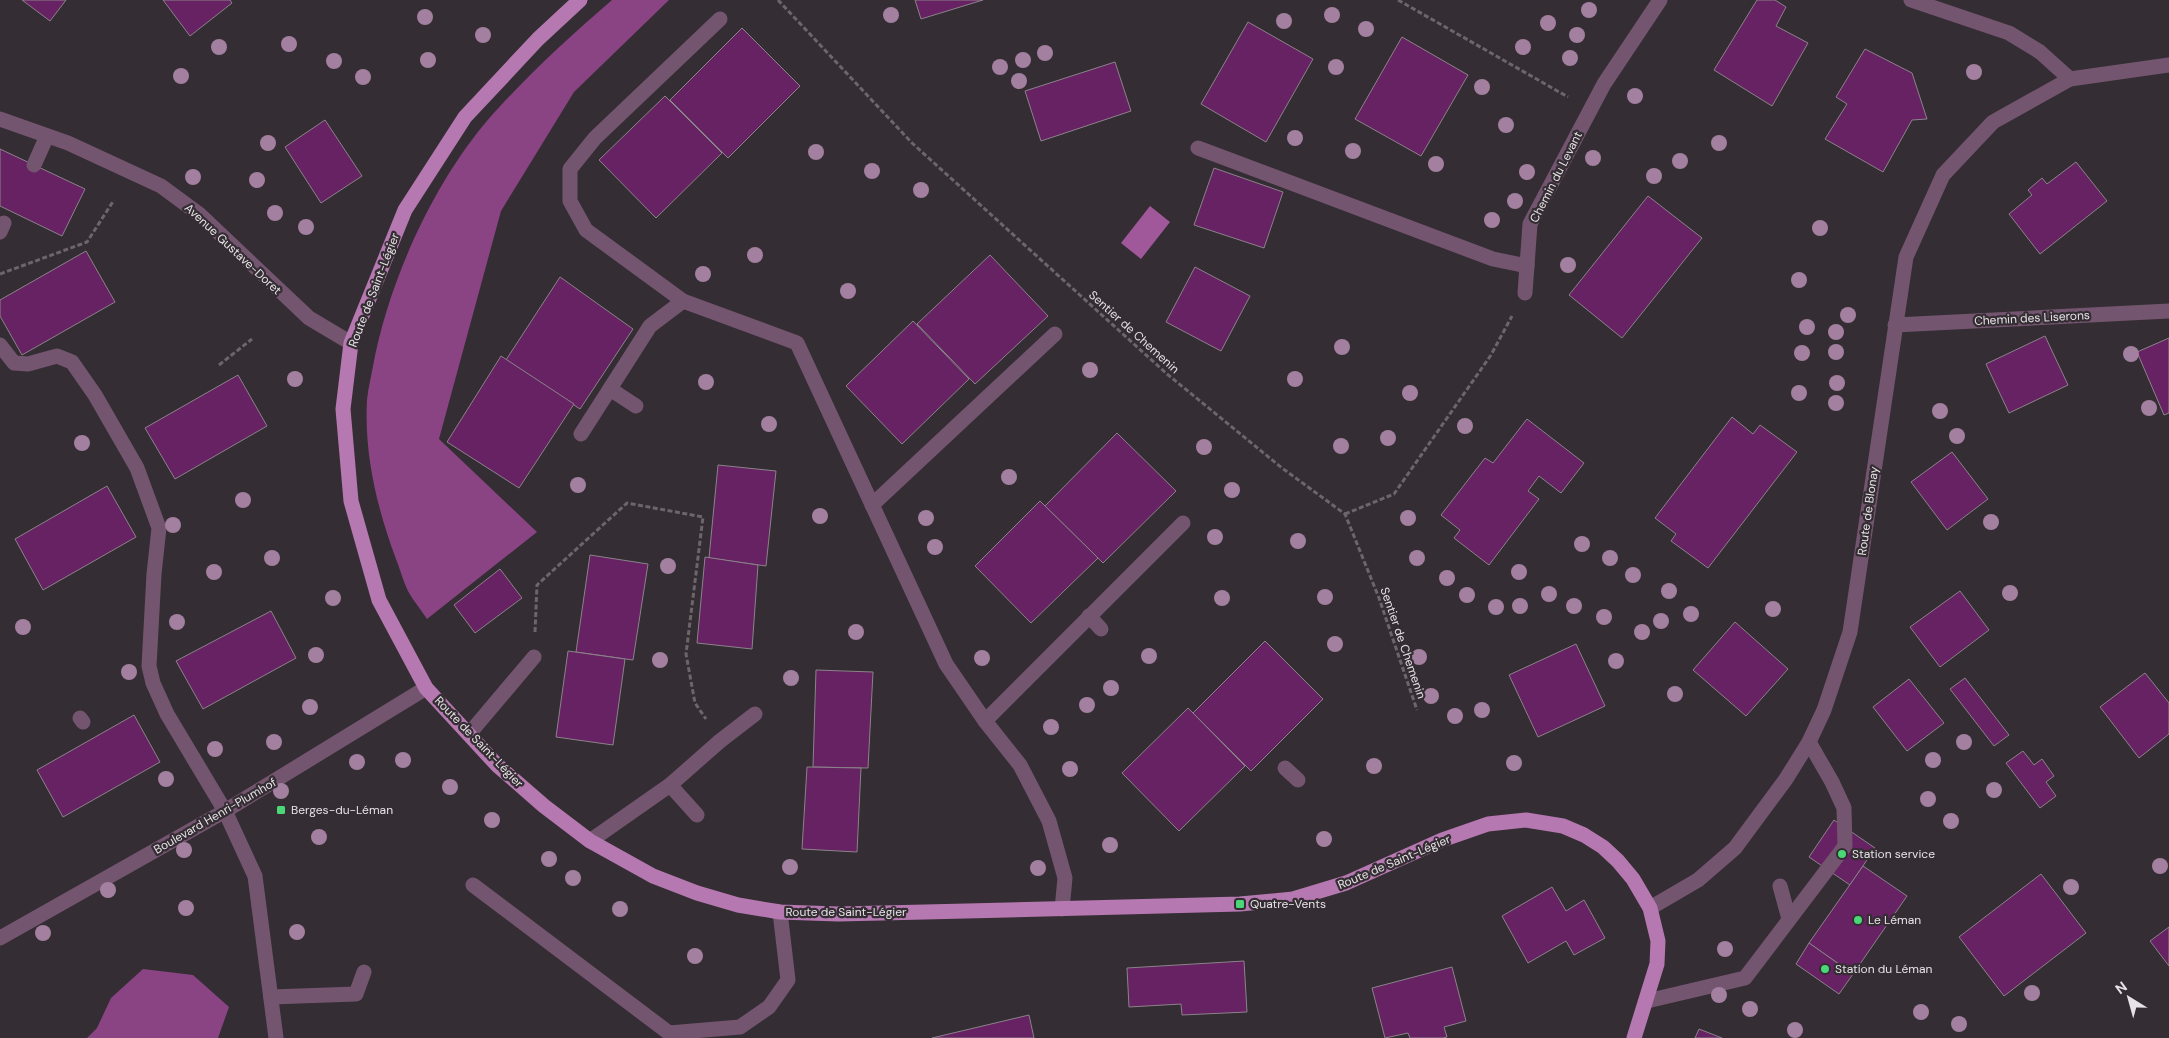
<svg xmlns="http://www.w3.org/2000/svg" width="2169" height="1038" font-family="'DM Sans',sans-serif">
<rect width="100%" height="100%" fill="#342d33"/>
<g fill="#8a4484">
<path d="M612,0h57l-95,92 -73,119 -62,228 98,93 -110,87c-6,-9 -14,-19 -19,-28 -5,-10 -8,-22 -12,-32 -19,-51 -32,-105 -29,-159 1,-11 4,-23 6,-34 16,-86 61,-185 119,-251 37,-41 78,-79 120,-115z"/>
<polygon points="143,969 193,975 229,1007 218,1038 87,1038 97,1028 111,998"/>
</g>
<polygon fill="#a0589a" points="1150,206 1170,222 1141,259 1121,243"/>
<g fill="#662262" stroke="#8b838a">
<polygon points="22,0 66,0 50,21"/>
<polygon points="163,0 230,0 232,3 190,36"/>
<polygon points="915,0 983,0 921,19"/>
<polygon points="1757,0 1775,0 1786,7 1776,26 1808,43 1772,106 1714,70"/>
<polygon points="1248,22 1313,59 1266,142 1201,104"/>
<polygon points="742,28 800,86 728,158 670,100"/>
<polygon points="1402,37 1468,75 1421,156 1355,119"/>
<polygon points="1865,49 1912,73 1927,119 1912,120 1883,172 1825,139 1847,104 1836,97"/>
<polygon points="1115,62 1131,111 1041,141 1025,91"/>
<polygon points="665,96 722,153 656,218 599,160"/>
<polygon points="325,120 362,176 321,203 285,147"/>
<polygon points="0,149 85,189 62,236 0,206"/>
<polygon points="2076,162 2107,201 2040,254 2009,214 2032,195 2028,190 2042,178 2047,184"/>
<polygon points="1214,168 1283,192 1264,248 1194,225"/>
<polygon points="1648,196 1702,238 1622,338 1569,295"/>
<polygon points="86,251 115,302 22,355 0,316 0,300"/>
<polygon points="990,255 1048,316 975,384 917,324"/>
<polygon points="1195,267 1250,296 1221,351 1166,322"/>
<polygon points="560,277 633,329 580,409 506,360"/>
<polygon points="913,321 969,379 902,444 846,386"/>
<polygon points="2045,336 2068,385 2009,413 1986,364"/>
<polygon points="2169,338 2169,413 2164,415 2137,352"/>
<polygon points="501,356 574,404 519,488 447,442"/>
<polygon points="238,375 267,426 175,479 145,428"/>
<polygon points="1732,417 1753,434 1760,425 1797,452 1708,568 1671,541 1676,534 1655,518"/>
<polygon points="1527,419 1584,463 1561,493 1539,476 1528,491 1539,499 1489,565 1454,538 1460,530 1441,515 1485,458 1493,463"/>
<polygon points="1117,433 1176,491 1103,563 1045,506"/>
<polygon points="1952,452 1988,499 1947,530 1911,482"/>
<polygon points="718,465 776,471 766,566 709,558"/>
<polygon points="107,486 136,537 43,590 15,539"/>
<polygon points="1040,501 1098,558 1031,623 975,566"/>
<polygon points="590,555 648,564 633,660 576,652"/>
<polygon points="705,557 758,565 752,649 697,643"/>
<polygon points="500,569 522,598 475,633 454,605"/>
<polygon points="1960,591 1989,630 1940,667 1910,627"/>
<polygon points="271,611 296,658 203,709 176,661"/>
<polygon points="1735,622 1788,669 1746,716 1693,670"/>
<polygon points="1265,641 1323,699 1251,771 1193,713"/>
<polygon points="1576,644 1605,706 1538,737 1509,675"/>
<polygon points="568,651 625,659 613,745 556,737"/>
<polygon points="816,670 873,672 868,768 813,767"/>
<polygon points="2145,673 2169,703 2169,734 2139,758 2100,707"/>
<polygon points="1965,678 2009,735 1994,746 1950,689"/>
<polygon points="1909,679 1944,723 1907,751 1873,707"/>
<polygon points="1188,708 1245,766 1179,831 1122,773"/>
<polygon points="134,715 160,762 63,817 37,770"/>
<polygon points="2023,751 2034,765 2042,759 2054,776 2046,782 2056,796 2040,808 2006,763"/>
<polygon points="807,767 861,768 857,852 802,849"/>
<polygon points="1834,820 1875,848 1850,885 1809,857"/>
<polygon points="1863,866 1907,896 1853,974 1809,943"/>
<polygon points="2041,874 2086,933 2004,996 1959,937"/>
<polygon points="1552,887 1566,911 1584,900 1605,938 1574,955 1566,941 1528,963 1502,916"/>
<polygon points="2169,927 2169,966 2150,941"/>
<polygon points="1809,943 1853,974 1839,994 1796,964"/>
<polygon points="1244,961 1247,1012 1182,1015 1181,1004 1129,1007 1127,968"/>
<polygon points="1452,967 1466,1021 1444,1027 1447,1037 1443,1038 1410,1038 1408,1033 1385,1038 1372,988"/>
<polygon points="1029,1015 1034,1038 932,1038"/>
<polygon points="1699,1029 1722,1038 1695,1038"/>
</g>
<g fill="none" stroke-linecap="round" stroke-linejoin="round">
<g stroke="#6c666b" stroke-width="3" stroke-dasharray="5 2.5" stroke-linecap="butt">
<polyline points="778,0 912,143 1167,374 1282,468 1345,514 1379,598 1417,710"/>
<polyline points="1398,0 1568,97"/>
<polyline points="0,274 87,242 114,200"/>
<polyline points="219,365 252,339"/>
<polyline points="1345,514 1394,494 1491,355 1512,316"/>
<polyline points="535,632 537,585 627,503 703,517 686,654 695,703 706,719"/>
</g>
<g stroke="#745570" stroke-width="15">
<polyline points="1911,0 2009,33 2040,52 2070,79"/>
<polyline points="720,19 595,138 570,169 570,201 586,230 683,301 797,343 946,664 985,721 1020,765 1049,821 1065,878 1062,909"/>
<polyline points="0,119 68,143 161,186 199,214 309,318 351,343"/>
<polyline points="1198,148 1493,259 1527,266"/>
<polyline points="34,165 47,136"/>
<polyline points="0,232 4,223"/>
<polyline points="1525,293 1530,224 1604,84 1660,0"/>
<polyline points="1895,325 2169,311"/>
<polyline points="0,345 14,363 28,364 57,356 72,362 95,395 137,468 159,528 154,574 149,666 153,683 167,714 225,811 255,876 276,1038"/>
<polyline points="610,389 636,406"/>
<polyline points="581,434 650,326 683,301"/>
<polyline points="872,505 1055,334"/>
<polyline points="1089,616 1101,629"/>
<polyline points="80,718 83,722"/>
<polyline points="985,721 1183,523"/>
<polyline points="469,734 534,657"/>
<polyline points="1285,768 1298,780"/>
<polyline points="670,785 697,815"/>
<polyline points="590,841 670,785 720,741 755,714"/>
<polyline points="473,885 669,1033 740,1027 769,1007 788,980 780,912"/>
<polyline points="1780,886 1789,919"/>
<polyline points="1650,908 1698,880 1735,848 1786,779 1809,742 1824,710 1850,632 1906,257 1943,175 1993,122 2070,79 2169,65"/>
<polyline points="0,938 225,811 426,688"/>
<polyline points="271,997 356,994 364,972"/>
<polyline points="1647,1001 1745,978 1845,846 1844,808 1832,782 1809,742"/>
</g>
<polyline stroke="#b678b0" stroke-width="15" points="580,0 538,39 465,117 405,210 351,343 343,409 351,501 379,600 426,688 497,765 544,806 590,841 653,876 697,893 738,905 780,912 838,914 925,912 1240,904 1293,899 1346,883 1442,840 1488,824 1526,820 1563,826 1584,835 1603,847 1618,861 1633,879 1650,908 1658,941 1657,964 1634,1038"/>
</g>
<g fill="#a3809f">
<circle cx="1589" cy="10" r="8"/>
<circle cx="891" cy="15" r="8"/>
<circle cx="1332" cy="15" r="8"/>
<circle cx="425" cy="17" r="8"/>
<circle cx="1284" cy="21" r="8"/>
<circle cx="1548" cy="23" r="8"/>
<circle cx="1366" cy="29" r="8"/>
<circle cx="483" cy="35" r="8"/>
<circle cx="1577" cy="35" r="8"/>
<circle cx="289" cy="44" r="8"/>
<circle cx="219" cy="47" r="8"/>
<circle cx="1523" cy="47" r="8"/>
<circle cx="1045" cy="53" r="8"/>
<circle cx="1570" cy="58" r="8"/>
<circle cx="428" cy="60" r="8"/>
<circle cx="1023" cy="60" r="8"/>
<circle cx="334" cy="61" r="8"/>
<circle cx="1000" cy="67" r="8"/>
<circle cx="1336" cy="67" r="8"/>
<circle cx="1974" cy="72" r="8"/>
<circle cx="181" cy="76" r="8"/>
<circle cx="363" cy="77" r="8"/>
<circle cx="1019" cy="81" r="8"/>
<circle cx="1482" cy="87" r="8"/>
<circle cx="1635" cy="96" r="8"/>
<circle cx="1506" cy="125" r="8"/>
<circle cx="1295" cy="138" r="8"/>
<circle cx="268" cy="143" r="8"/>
<circle cx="1719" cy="143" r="8"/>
<circle cx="1353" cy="151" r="8"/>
<circle cx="816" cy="152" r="8"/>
<circle cx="1593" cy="158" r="8"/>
<circle cx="1680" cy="161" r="8"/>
<circle cx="1436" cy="164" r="8"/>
<circle cx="872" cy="171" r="8"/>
<circle cx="1527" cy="172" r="8"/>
<circle cx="1654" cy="176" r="8"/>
<circle cx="193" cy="177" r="8"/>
<circle cx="257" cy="180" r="8"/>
<circle cx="921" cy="190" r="8"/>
<circle cx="1515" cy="201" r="8"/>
<circle cx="275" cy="213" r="8"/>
<circle cx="1492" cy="220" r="8"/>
<circle cx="306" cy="227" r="8"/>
<circle cx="1820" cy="228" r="8"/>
<circle cx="755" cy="255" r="8"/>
<circle cx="1568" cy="265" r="8"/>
<circle cx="703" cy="274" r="8"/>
<circle cx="1799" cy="280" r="8"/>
<circle cx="848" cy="291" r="8"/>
<circle cx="1848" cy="315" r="8"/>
<circle cx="1807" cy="327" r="8"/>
<circle cx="1836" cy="332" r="8"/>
<circle cx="1342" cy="347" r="8"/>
<circle cx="1836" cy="352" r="8"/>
<circle cx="1802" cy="353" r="8"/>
<circle cx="2131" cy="354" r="8"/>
<circle cx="1090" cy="370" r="8"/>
<circle cx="295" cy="379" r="8"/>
<circle cx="1295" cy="379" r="8"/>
<circle cx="706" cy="382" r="8"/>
<circle cx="1837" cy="383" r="8"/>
<circle cx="1410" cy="393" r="8"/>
<circle cx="1799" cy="393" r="8"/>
<circle cx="1836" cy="403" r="8"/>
<circle cx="2149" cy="408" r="8"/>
<circle cx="1940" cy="411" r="8"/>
<circle cx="769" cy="424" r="8"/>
<circle cx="1465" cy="426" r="8"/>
<circle cx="1957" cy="436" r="8"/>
<circle cx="1388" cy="438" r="8"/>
<circle cx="82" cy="443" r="8"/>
<circle cx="1341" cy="446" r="8"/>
<circle cx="1204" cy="447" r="8"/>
<circle cx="1009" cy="477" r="8"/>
<circle cx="578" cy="485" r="8"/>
<circle cx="1232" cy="490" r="8"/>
<circle cx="243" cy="500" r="8"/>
<circle cx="820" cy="516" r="8"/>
<circle cx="926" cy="518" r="8"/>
<circle cx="1408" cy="518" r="8"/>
<circle cx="1991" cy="522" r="8"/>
<circle cx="173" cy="525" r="8"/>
<circle cx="1215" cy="537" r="8"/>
<circle cx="1298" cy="541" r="8"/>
<circle cx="1582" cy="544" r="8"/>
<circle cx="935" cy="547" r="8"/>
<circle cx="272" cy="558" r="8"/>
<circle cx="1417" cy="558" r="8"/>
<circle cx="1610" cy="558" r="8"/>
<circle cx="668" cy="566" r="8"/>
<circle cx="214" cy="572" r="8"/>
<circle cx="1519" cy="572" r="8"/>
<circle cx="1633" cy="575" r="8"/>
<circle cx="1447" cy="578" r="8"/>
<circle cx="1669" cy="591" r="8"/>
<circle cx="2010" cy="593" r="8"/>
<circle cx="1549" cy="594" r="8"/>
<circle cx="1467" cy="595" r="8"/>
<circle cx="1325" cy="597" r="8"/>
<circle cx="333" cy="598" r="8"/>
<circle cx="1222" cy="598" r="8"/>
<circle cx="1520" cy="606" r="8"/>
<circle cx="1574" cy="606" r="8"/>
<circle cx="1496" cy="607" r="8"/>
<circle cx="1773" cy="609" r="8"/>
<circle cx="1691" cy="614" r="8"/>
<circle cx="1604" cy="617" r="8"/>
<circle cx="1661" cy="621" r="8"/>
<circle cx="177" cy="622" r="8"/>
<circle cx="23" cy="627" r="8"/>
<circle cx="856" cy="632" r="8"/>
<circle cx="1642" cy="632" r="8"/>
<circle cx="1335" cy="644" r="8"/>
<circle cx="316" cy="655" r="8"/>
<circle cx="1149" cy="656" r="8"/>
<circle cx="1419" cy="657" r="8"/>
<circle cx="982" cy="658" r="8"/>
<circle cx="660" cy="660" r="8"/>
<circle cx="1616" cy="661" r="8"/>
<circle cx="129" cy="672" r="8"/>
<circle cx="791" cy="678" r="8"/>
<circle cx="1111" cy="688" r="8"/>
<circle cx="1675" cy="694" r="8"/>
<circle cx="1431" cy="696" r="8"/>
<circle cx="1087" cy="705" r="8"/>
<circle cx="310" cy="707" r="8"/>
<circle cx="1482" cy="710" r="8"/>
<circle cx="1455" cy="716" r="8"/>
<circle cx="1051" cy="727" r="8"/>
<circle cx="274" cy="742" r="8"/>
<circle cx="1964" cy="742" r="8"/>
<circle cx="215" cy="749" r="8"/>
<circle cx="403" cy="760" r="8"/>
<circle cx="1933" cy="760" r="8"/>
<circle cx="357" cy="762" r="8"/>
<circle cx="1514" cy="763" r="8"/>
<circle cx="1374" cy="766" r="8"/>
<circle cx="1070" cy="769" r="8"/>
<circle cx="166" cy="779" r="8"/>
<circle cx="450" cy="787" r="8"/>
<circle cx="1994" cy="790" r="8"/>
<circle cx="281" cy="791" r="8"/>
<circle cx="1928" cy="799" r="8"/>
<circle cx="492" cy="820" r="8"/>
<circle cx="1951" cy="821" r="8"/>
<circle cx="319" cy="837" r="8"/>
<circle cx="1324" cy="839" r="8"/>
<circle cx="1110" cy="845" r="8"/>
<circle cx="184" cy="850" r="8"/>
<circle cx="549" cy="859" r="8"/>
<circle cx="2160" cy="866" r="8"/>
<circle cx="790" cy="867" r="8"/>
<circle cx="1038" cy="868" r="8"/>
<circle cx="573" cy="878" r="8"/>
<circle cx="2071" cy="887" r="8"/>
<circle cx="108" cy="890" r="8"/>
<circle cx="186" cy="908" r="8"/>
<circle cx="620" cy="909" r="8"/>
<circle cx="297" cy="932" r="8"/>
<circle cx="43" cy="933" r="8"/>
<circle cx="1725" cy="949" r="8"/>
<circle cx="695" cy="956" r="8"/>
<circle cx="2032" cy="993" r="8"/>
<circle cx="1719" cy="995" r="8"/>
<circle cx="1750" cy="1009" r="8"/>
<circle cx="1921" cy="1012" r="8"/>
<circle cx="1959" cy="1024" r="8"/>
<circle cx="1795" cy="1030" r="8"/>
</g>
<g fill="#4bd677" stroke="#342d33" stroke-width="2">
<rect x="276" y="805" width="10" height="10" rx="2.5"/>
<circle cx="1842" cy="854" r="5"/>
<rect x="1235" y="899" width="10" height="10" rx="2.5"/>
<circle cx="1858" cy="920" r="5"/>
<circle cx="1825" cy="969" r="5"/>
</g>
<g text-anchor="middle" stroke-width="4.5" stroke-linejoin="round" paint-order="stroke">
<g font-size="12" fill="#e6e2e5" stroke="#342d33">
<text transform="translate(1556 177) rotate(-63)" y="4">Chemin du Levant</text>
<text transform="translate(233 249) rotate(43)" y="4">Avenue Gustave-Doret</text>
<text transform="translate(374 290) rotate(-69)" y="4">Route de Saint-Légier</text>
<text transform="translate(2032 318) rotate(-3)" y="4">Chemin des Liserons</text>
<text transform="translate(1134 332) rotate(42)" y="4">Sentier de Chemenin</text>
<text transform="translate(1868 511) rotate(-82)" y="4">Route de Blonay</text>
<text transform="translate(1403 643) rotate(71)" y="4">Sentier de Chemenin</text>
<text transform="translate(479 742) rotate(46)" y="4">Route de Saint-Légier</text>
<text transform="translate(215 816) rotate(-30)" y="4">Boulevard Henri-Plumhof</text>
<text transform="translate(1394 862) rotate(-23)" y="4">Route de Saint-Légier</text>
<text x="846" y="916">Route de Saint-Légier</text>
</g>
<g font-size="12" fill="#e6e2e5" stroke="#342d33" text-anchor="start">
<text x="291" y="814">Berges-du-Léman</text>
<text x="1852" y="858">Station service</text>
<text x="1250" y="908">Quatre-Vents</text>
<text x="1868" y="924">Le Léman</text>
<text x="1835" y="973">Station du Léman</text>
</g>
</g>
<g transform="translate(2129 998) rotate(323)" stroke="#342d33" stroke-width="4" paint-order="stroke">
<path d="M0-4L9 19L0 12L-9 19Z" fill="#e6e2e5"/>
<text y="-8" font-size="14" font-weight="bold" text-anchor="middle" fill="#e6e2e5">N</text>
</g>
</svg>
